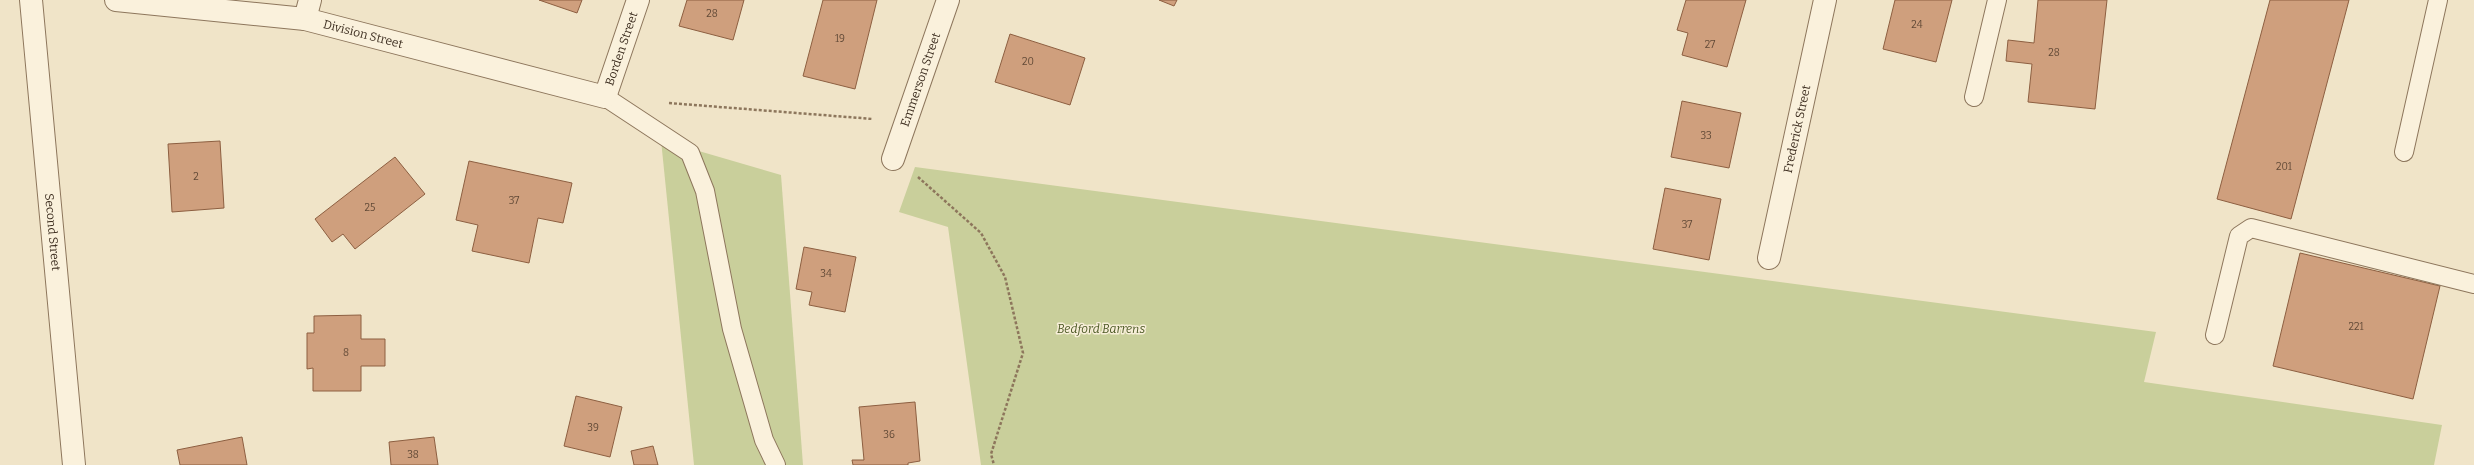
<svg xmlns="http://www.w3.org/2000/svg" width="2474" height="465" font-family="Bitter,serif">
<rect width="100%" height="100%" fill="#f0e4c8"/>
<g fill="#c9cf9b">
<polygon points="661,140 781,175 803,465 694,465"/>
<polygon points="915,167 2156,332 2144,382 2442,425 2434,465 981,465 948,227 899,212"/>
</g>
<g fill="#cf9f7d" stroke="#8d5f41">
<polygon points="539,0 582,0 577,13"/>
<polygon points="687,0 744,0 733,40 679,26"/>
<polygon points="823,0 877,0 855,89 803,76"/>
<polygon points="1159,0 1177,0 1174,6"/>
<polygon points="1686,0 1746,0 1727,67 1682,55 1688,33 1677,30"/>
<polygon points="1895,0 1952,0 1936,62 1883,49"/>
<polygon points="2038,0 2107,0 2095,109 2028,102 2032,64 2006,61 2008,40 2034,43"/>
<polygon points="2270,0 2349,0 2291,219 2217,199"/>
<polygon points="1010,34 1085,58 1070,105 995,82"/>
<polygon points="1682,101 1741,113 1729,168 1671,157"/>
<polygon points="220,141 224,208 172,212 168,144"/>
<polygon points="395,157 425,194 355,249 343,234 332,242 315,219"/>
<polygon points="469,161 572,183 563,223 538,218 529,263 472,251 478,225 456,220"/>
<polygon points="1665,188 1721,199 1709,260 1653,249"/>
<polygon points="804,247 856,257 845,312 809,305 812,292 796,289"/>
<polygon points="2300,253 2440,286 2413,399 2273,366"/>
<polygon points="361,315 361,339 385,339 385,366 361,366 361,391 313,391 313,368 307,369 307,333 314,333 314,316"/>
<polygon points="576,396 622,407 610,457 564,446"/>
<polygon points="915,402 920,461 908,463 908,465 853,465 852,460 864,460 859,407"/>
<polygon points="242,437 247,465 180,465 177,450"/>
<polygon points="434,437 438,465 391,465 389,442"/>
<polygon points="653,446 658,465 634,465 631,451"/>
</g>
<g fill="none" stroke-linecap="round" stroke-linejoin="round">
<defs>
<g id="lane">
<polyline points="605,97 690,153 705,191 732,329 764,440 776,465"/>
<polyline points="1974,97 1997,0"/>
<polyline points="2404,152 2438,0"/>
<polyline points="2215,335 2239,236 2251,228 2474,284"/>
</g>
<g id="street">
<path id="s1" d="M31,0l43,465"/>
<path id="s2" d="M116,0l189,19 300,78 33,-97"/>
<polyline points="305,19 310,0"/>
<path id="s3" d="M893,159l55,-159"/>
<path id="s4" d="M1769,258l56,-258"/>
</g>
</defs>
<use href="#lane" stroke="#8d765c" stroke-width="20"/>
<use href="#street" stroke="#8d765c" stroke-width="24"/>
<g stroke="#8d765c" stroke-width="2.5" stroke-dasharray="3 2" stroke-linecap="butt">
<polyline points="669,103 873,119"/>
<polyline points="918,177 981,233 1005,277 1023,353 991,454 994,465"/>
</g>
<use href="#lane" stroke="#faf1dc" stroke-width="18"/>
<use href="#street" stroke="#faf1dc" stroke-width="22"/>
</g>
<g text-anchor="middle" stroke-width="3" stroke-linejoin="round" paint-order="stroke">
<g font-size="10" fill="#624a37">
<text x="712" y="17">28</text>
<text x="1917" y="28">24</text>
<text x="840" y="42">19</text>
<text x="1710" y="48">27</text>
<text x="2054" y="56">28</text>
<text x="1028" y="65">20</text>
<text x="1706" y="139">33</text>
<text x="2284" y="170">201</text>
<text x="196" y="180">2</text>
<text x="514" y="204">37</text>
<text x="370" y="211">25</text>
<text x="1687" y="228">37</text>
<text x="826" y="277">34</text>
<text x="2356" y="330">221</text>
<text x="346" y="356">8</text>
<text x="593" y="431">39</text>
<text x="889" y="438">36</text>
<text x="413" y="458">38</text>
</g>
<g font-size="12" fill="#3d2e20" stroke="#f7eed8">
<text dy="4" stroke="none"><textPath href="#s2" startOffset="250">Division Street</textPath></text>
<text dy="4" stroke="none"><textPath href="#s2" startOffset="551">Borden Street</textPath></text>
<text dy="4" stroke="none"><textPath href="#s3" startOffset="84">Emmerson Street</textPath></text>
<text dy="4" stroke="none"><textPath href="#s4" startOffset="132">Frederick Street</textPath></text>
<text dy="4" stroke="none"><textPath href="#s1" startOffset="233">Second Street</textPath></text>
</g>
<g font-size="12" font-style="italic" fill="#4d5a26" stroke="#f7eed8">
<text x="1101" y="333">Bedford Barrens</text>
</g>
</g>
</svg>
